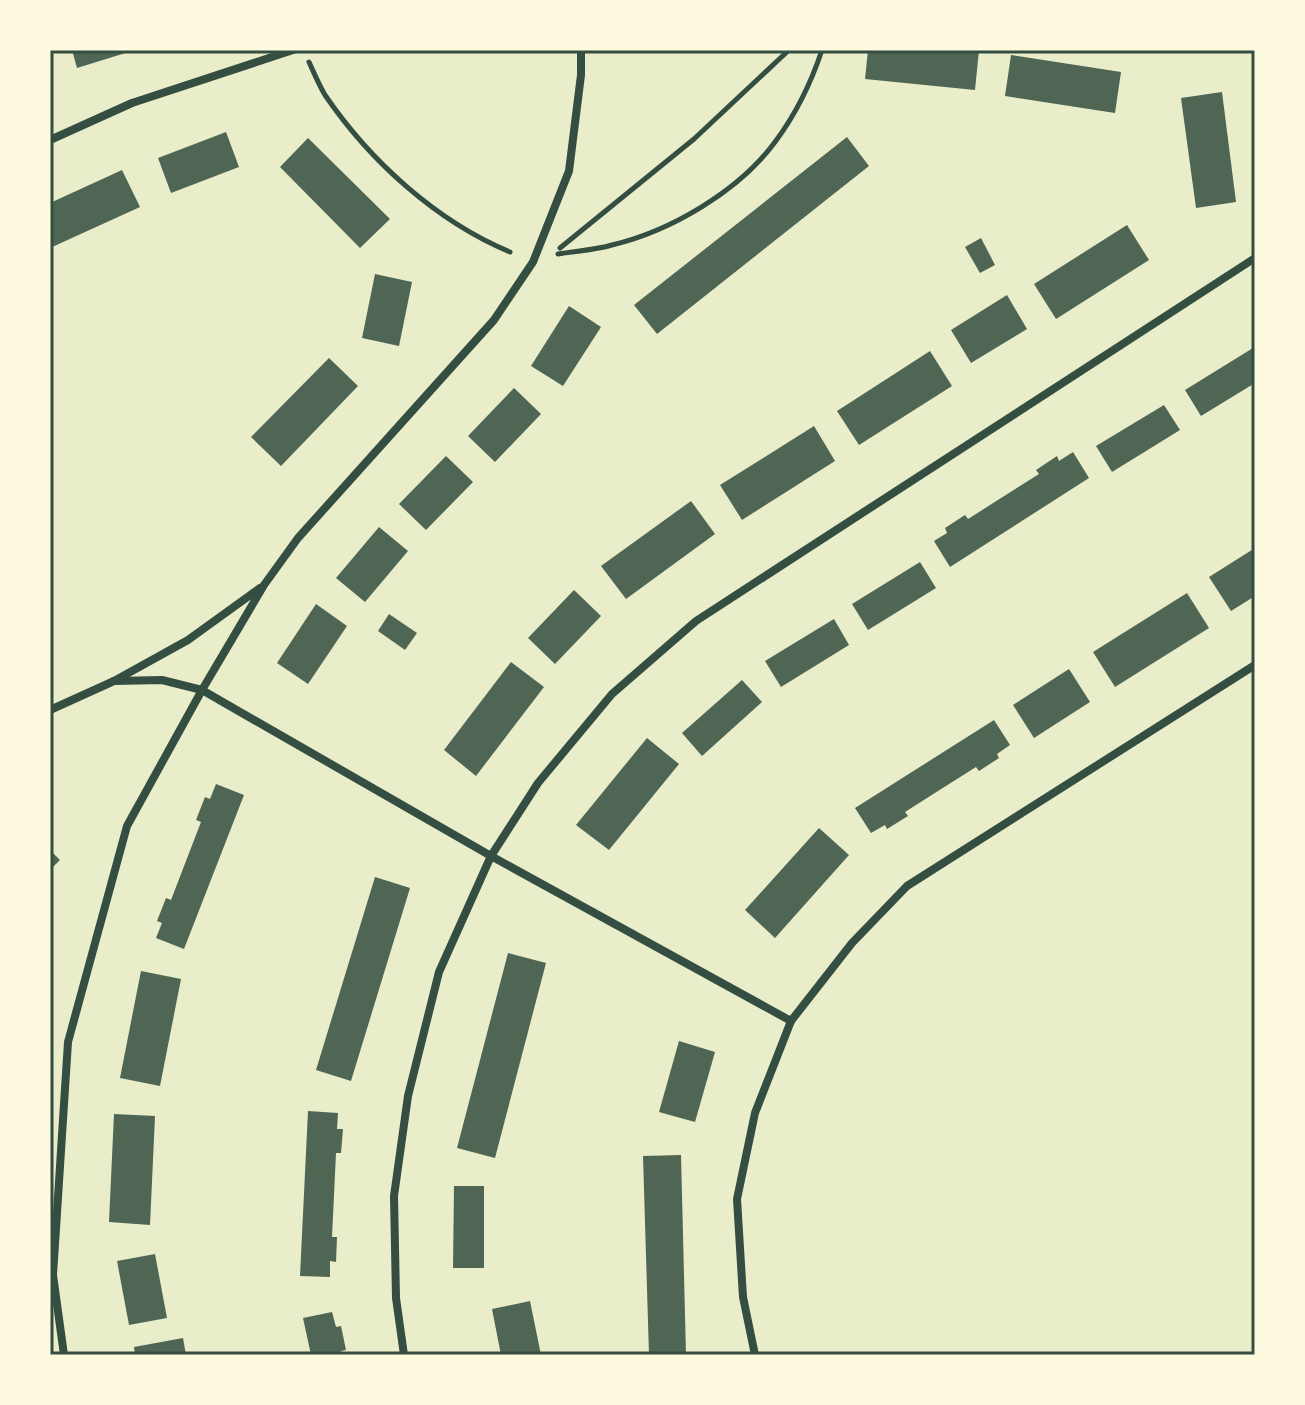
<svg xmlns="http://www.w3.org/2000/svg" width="1305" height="1405" font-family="Barlow,sans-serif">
<rect width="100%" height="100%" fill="#e9edc9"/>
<g fill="#4f6655">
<polygon points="72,50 132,50 132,51 77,68"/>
<polygon points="868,50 979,50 975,90 865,79"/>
<polygon points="1011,55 1121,72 1115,113 1005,96"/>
<polygon points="1222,92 1236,202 1196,208 1181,98"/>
<polygon points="226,132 239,167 171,193 158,158"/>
<polygon points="847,137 869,166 657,334 634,305"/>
<polygon points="308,138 390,219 360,248 280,167"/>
<polygon points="122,170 140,207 50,248 50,203"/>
<polygon points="1127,225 1149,260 1056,319 1034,284"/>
<polygon points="981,238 995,265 980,273 965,247"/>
<polygon points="375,274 412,282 399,346 362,338"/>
<polygon points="1007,295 1027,329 971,363 951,330"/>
<polygon points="569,306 601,327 563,386 531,366"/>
<polygon points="1253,348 1255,351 1255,383 1201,416 1185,390"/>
<polygon points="930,351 952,386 859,445 837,411"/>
<polygon points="329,358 358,386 281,466 251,437"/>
<polygon points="514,388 541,414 495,462 468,436"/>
<polygon points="1164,405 1180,430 1112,472 1096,446"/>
<polygon points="814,426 835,461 742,520 720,485"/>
<polygon points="1073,452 1089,478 950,567 934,541 947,533 945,528 965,515 968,519 1039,474 1036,470 1057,456 1059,461"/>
<polygon points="446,456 473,482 426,530 399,504"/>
<polygon points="691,501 715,534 626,599 601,566"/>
<polygon points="379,527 408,551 365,602 336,578"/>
<polygon points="1255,548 1255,596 1231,611 1209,577"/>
<polygon points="920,562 936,588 868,630 852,604"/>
<polygon points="574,590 601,616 555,664 528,638"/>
<polygon points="1187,593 1209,628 1115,687 1093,652"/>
<polygon points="316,604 347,626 308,684 277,663"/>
<polygon points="389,614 417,633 405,650 378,631"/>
<polygon points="834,619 849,645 781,687 765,661"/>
<polygon points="511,662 544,687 476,776 444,750"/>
<polygon points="1069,669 1090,702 1034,738 1013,705"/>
<polygon points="742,680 762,702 702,756 682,733"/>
<polygon points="994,720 1010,745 997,754 999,758 979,771 976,767 938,791 905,812 908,816 887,829 885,825 871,833 855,808"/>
<polygon points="647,738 679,764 609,850 576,825"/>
<polygon points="216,784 244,795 184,949 156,938 162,923 157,921 166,898 171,900 201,822 196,820 205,797 210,799"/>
<polygon points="819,828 849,855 775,938 745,910"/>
<polygon points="50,850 60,860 50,870"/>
<polygon points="375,877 410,888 351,1081 316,1070"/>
<polygon points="508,953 546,963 495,1158 457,1148"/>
<polygon points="141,971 181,979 160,1086 120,1078"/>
<polygon points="679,1041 715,1052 695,1122 659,1112"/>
<polygon points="308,1111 338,1113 337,1129 343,1129 341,1153 336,1153 332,1237 337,1237 336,1262 330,1261 330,1277 300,1276"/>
<polygon points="114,1114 155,1116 150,1225 109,1222"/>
<polygon points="681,1155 686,1355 649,1355 643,1156"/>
<polygon points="454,1186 484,1186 484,1268 453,1268"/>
<polygon points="155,1254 167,1318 129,1325 117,1261"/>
<polygon points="530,1301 541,1355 501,1355 492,1309"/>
<polygon points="332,1312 336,1327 341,1326 346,1350 341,1351 341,1355 311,1355 303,1318"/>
<polygon points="183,1338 186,1355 135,1355 134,1347"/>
</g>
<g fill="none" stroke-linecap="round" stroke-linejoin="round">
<g stroke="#344e41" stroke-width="5">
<path d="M309,62c5,11 10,23 16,33 45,66 111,126 185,157"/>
<polyline points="1255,82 1255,88"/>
<polyline points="560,248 694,139 789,50"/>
<path d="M558,254c18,-3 37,-4 54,-9 59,-14 127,-54 163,-103 21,-28 36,-59 47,-92"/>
</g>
<g stroke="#344e41" stroke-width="8">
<polyline points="50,140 132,103 293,50"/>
<polyline points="114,681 162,680 202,690 491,856 791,1021"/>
<polyline points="50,710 114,681 188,640 260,588"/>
<polyline points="64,1355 53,1275 68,1042 127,826 202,690 264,585 298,538 494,320 533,262 569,171 581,75 581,50"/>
<polyline points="404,1355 396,1298 394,1196 408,1096 439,972 491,856 538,783 612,694 696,621 1255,258"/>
<polyline points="755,1355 743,1297 737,1199 755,1113 791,1021 852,943 907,886 1255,665"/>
</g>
</g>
<rect width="1305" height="1405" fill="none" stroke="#fefae0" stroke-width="104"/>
<rect x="52" y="52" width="1201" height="1301" fill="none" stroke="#344e41" stroke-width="3"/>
</svg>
